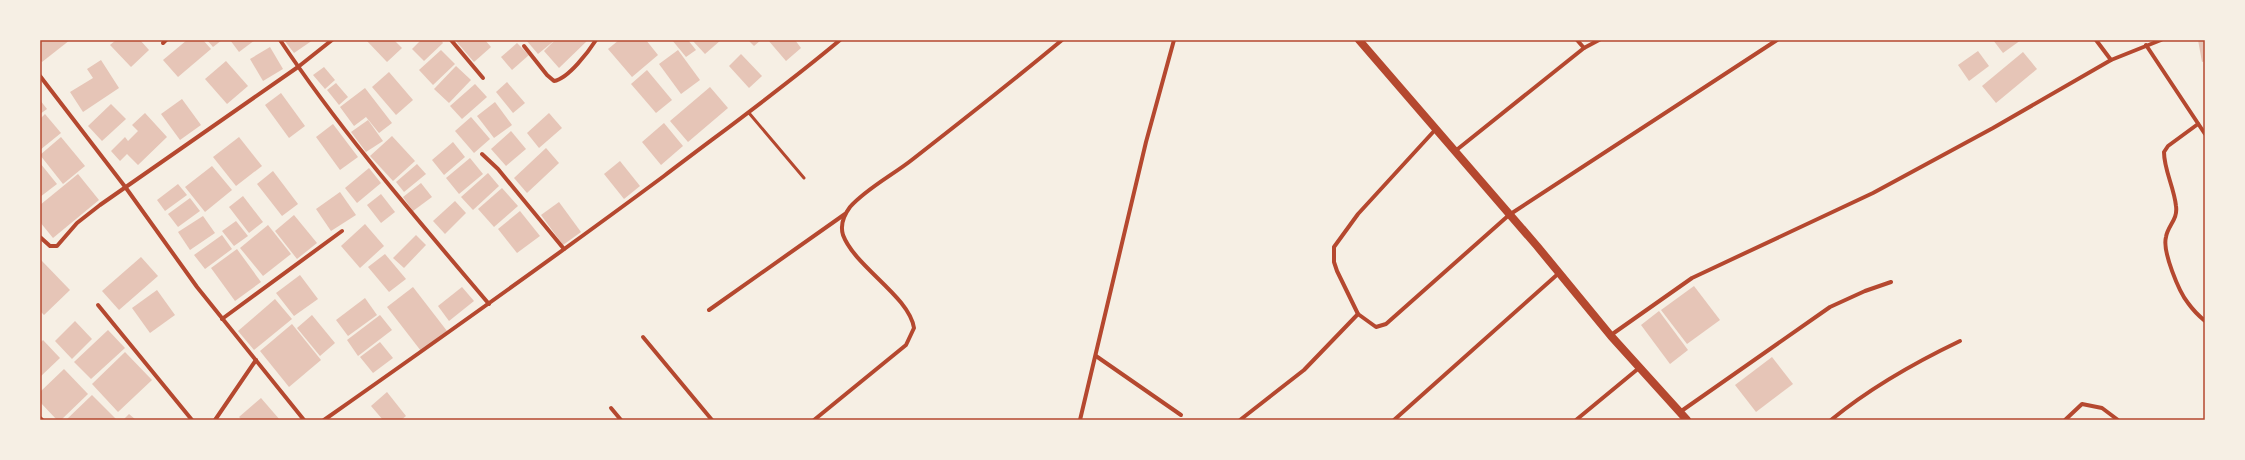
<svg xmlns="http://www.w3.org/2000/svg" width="2245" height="460" font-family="'Archivo Narrow',sans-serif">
<rect width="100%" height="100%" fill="#f6efe4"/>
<g fill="#e6c5b7">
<polygon points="40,40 70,40 42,62 40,60"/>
<polygon points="116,40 140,40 149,50 131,67 110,45"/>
<polygon points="187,40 203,40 211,49 178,77 163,60"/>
<polygon points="207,40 222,40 213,47"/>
<polygon points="230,40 255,40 239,52"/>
<polygon points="284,40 313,40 294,53"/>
<polygon points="366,40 394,40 402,48 387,62"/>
<polygon points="421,40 441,40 443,43 424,61 412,49"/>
<polygon points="455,40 485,40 491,47 474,62"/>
<polygon points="526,40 555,40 538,54"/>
<polygon points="555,40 588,40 559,68 544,51"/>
<polygon points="619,40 646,40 658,55 632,77 608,49"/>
<polygon points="672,40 688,40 696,50 686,57"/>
<polygon points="692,40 721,40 705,54"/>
<polygon points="748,40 761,40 754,46"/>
<polygon points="768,40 795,40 801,48 786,61"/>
<polygon points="1993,40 2021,40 2003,53"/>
<polygon points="2198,40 2205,40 2205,61 2202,62"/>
<polygon points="517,43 529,55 512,70 501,57"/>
<polygon points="270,47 283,69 263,81 250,59"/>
<polygon points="441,50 455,64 433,85 419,70"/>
<polygon points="678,50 700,80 681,94 659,64"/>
<polygon points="1978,51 1989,66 1969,81 1958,65"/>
<polygon points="2023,52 2037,69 1996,103 1982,86"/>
<polygon points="741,54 762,76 749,88 729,66"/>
<polygon points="101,60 119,88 83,112 70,92 93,78 87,69"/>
<polygon points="226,61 248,86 227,104 205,79"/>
<polygon points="456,66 471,80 449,103 434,89"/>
<polygon points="324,67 335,80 325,89 313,75"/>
<polygon points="647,70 672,100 656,113 631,84"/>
<polygon points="389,72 413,100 396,115 372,87"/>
<polygon points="507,82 525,103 513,113 496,92"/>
<polygon points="336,83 348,97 339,105 327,90"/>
<polygon points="475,84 487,97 462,119 450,106"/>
<polygon points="710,87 728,108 688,142 670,121"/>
<polygon points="365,88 392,123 379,133 366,117 354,126 340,107"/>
<polygon points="281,93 305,126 289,138 265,105"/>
<polygon points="182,99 201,125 180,140 161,114"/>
<polygon points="40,100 47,109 40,114"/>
<polygon points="495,102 512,125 494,138 477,116"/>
<polygon points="111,104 126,119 102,141 88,126"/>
<polygon points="145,113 167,137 138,165 127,154 120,161 111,151 125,137 128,141 138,131 132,125"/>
<polygon points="549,113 562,128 539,148 527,133"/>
<polygon points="45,114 61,133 40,150 40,119"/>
<polygon points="471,117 490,139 474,153 455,131"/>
<polygon points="368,120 383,141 366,152 351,132"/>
<polygon points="664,123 683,146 661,165 642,142"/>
<polygon points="333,124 358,157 340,170 316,137"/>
<polygon points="511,131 526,149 506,166 491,149"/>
<polygon points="392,136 415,161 393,181 370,156"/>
<polygon points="61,137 85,166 63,184 40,155"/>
<polygon points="239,137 262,166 236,186 213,157"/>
<polygon points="453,142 465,157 444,175 432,160"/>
<polygon points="546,148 559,163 527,193 514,178"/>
<polygon points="470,158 483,174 459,194 446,178"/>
<polygon points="620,161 640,186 624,199 604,174"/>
<polygon points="40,163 57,184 40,197"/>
<polygon points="417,164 426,174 404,192 396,182"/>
<polygon points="212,166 232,190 205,212 185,187"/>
<polygon points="369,168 381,183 357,203 345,188"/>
<polygon points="273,171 298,204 282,216 257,184"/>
<polygon points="488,173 499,186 473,210 461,197"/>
<polygon points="78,174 99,200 53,238 40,222 40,205"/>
<polygon points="421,183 432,197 413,211 403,197"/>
<polygon points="178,184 187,195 165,211 157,200"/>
<polygon points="502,188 518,206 494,227 478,209"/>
<polygon points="340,192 356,215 331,231 316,209"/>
<polygon points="381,194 395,212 381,223 367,205"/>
<polygon points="243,196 263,222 249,233 229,207"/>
<polygon points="190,198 200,211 178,227 168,214"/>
<polygon points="455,201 466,213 445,234 433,221"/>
<polygon points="559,202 581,232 563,245 541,215"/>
<polygon points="520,211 540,236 517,253 498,229"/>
<polygon points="294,215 317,243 297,259 275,231"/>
<polygon points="203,216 215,233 190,250 178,232"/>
<polygon points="236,221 248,236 234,246 222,231"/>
<polygon points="365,224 384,246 360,268 341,246"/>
<polygon points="268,225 291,254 263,276 240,248"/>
<polygon points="222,235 232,249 205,269 194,255"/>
<polygon points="416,235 426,245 404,268 393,258"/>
<polygon points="237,249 261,282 235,301 211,268"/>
<polygon points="385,254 406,279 389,292 368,267"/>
<polygon points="141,257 158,276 119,310 102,291"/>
<polygon points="41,260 70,290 44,315 40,311"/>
<polygon points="300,275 318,299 294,316 276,293"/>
<polygon points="1694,286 1720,320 1687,344 1661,310"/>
<polygon points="413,287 447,331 421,351 387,307"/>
<polygon points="462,287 474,301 449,321 438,306"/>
<polygon points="157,290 175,315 150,333 132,308"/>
<polygon points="365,298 377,315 348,336 336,320"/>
<polygon points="275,299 292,319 254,350 238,331"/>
<polygon points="1659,311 1688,350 1670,364 1641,325"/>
<polygon points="312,315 335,343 320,356 297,328"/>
<polygon points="380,315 392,330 358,356 347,340"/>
<polygon points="75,321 92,339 72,359 55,341"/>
<polygon points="292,324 321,360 289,387 260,351"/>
<polygon points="108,330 125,348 91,379 74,362"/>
<polygon points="43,340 60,358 40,377 40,343"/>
<polygon points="380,342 393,358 373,373 360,357"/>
<polygon points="125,352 152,380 118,412 92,384"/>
<polygon points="1772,357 1793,384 1756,412 1735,385"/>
<polygon points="64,369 88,394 61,420 57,420 40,402 40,392"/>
<polygon points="387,392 406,416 401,420 383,420 371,406"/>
<polygon points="92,395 117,420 66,420"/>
<polygon points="261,398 280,420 242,420 239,417"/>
<polygon points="129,414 136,420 123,420"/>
</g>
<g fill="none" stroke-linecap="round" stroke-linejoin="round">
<polyline stroke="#b5482f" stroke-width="3" points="749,113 804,178"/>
<g stroke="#b5482f" stroke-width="4">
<path d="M280,40c62,93 137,179 209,264"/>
<polyline points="451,40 483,78"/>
<polyline points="1577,40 1584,48"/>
<polyline points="2096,40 2111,60"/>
<polyline points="163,43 166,40"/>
<polyline points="2146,45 2205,134"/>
<path d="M524,46l23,29 7,6c14,-2 35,-30 42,-41"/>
<polyline points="40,76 126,188 197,287 304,420"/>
<path d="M2198,124l-30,22 -4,6c0,18 10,35 12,54 2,14 -8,19 -10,31 -4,14 13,55 22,66 5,7 11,13 17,18"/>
<polyline points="1454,152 1584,48 1599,40"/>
<polyline points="482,154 498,169 564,249"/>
<polyline points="40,237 50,246 57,246 77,223 100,205 298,67 332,40"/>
<polyline points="98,305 192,420"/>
<polyline points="709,310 845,214"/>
<polyline points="1358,314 1337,271 1334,262 1334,247 1358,214 1435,130"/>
<polyline points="222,319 342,231"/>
<polyline points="1611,335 1692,278 1873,193 1993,128 2111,60 2161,40"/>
<polyline points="643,337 712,420"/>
<polyline points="1096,356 1181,415"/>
<polyline points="611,408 621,420"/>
<polyline points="1680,412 1830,307 1865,291 1891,282"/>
<polyline points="40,418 42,420"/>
<polyline points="215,420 256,360"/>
<path d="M324,420c114,-80 228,-161 340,-244 59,-45 119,-88 176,-136"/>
<path d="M814,420l92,-75 8,-17c-5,-32 -59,-61 -71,-93 -3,-10 1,-20 7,-28 17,-19 43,-32 63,-48 50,-39 100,-78 149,-119"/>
<polyline points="1080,420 1146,142 1174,40"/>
<polyline points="1240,420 1304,370 1358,314 1376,327 1386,324 1509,215 1777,40"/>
<polyline points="1394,420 1559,273"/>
<polyline points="1576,420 1639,368"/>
<path d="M1831,420c39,-32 83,-57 129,-79"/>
<polyline points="2065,420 2082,404 2102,408 2118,420"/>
</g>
<polyline stroke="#b5482f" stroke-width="8" points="1359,40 1537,246 1611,336 1687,420"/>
</g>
<rect width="2245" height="460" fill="none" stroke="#f6efe4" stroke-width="82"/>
<rect x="41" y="41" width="2163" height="378" fill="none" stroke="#b5482f" stroke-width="1.5"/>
</svg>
